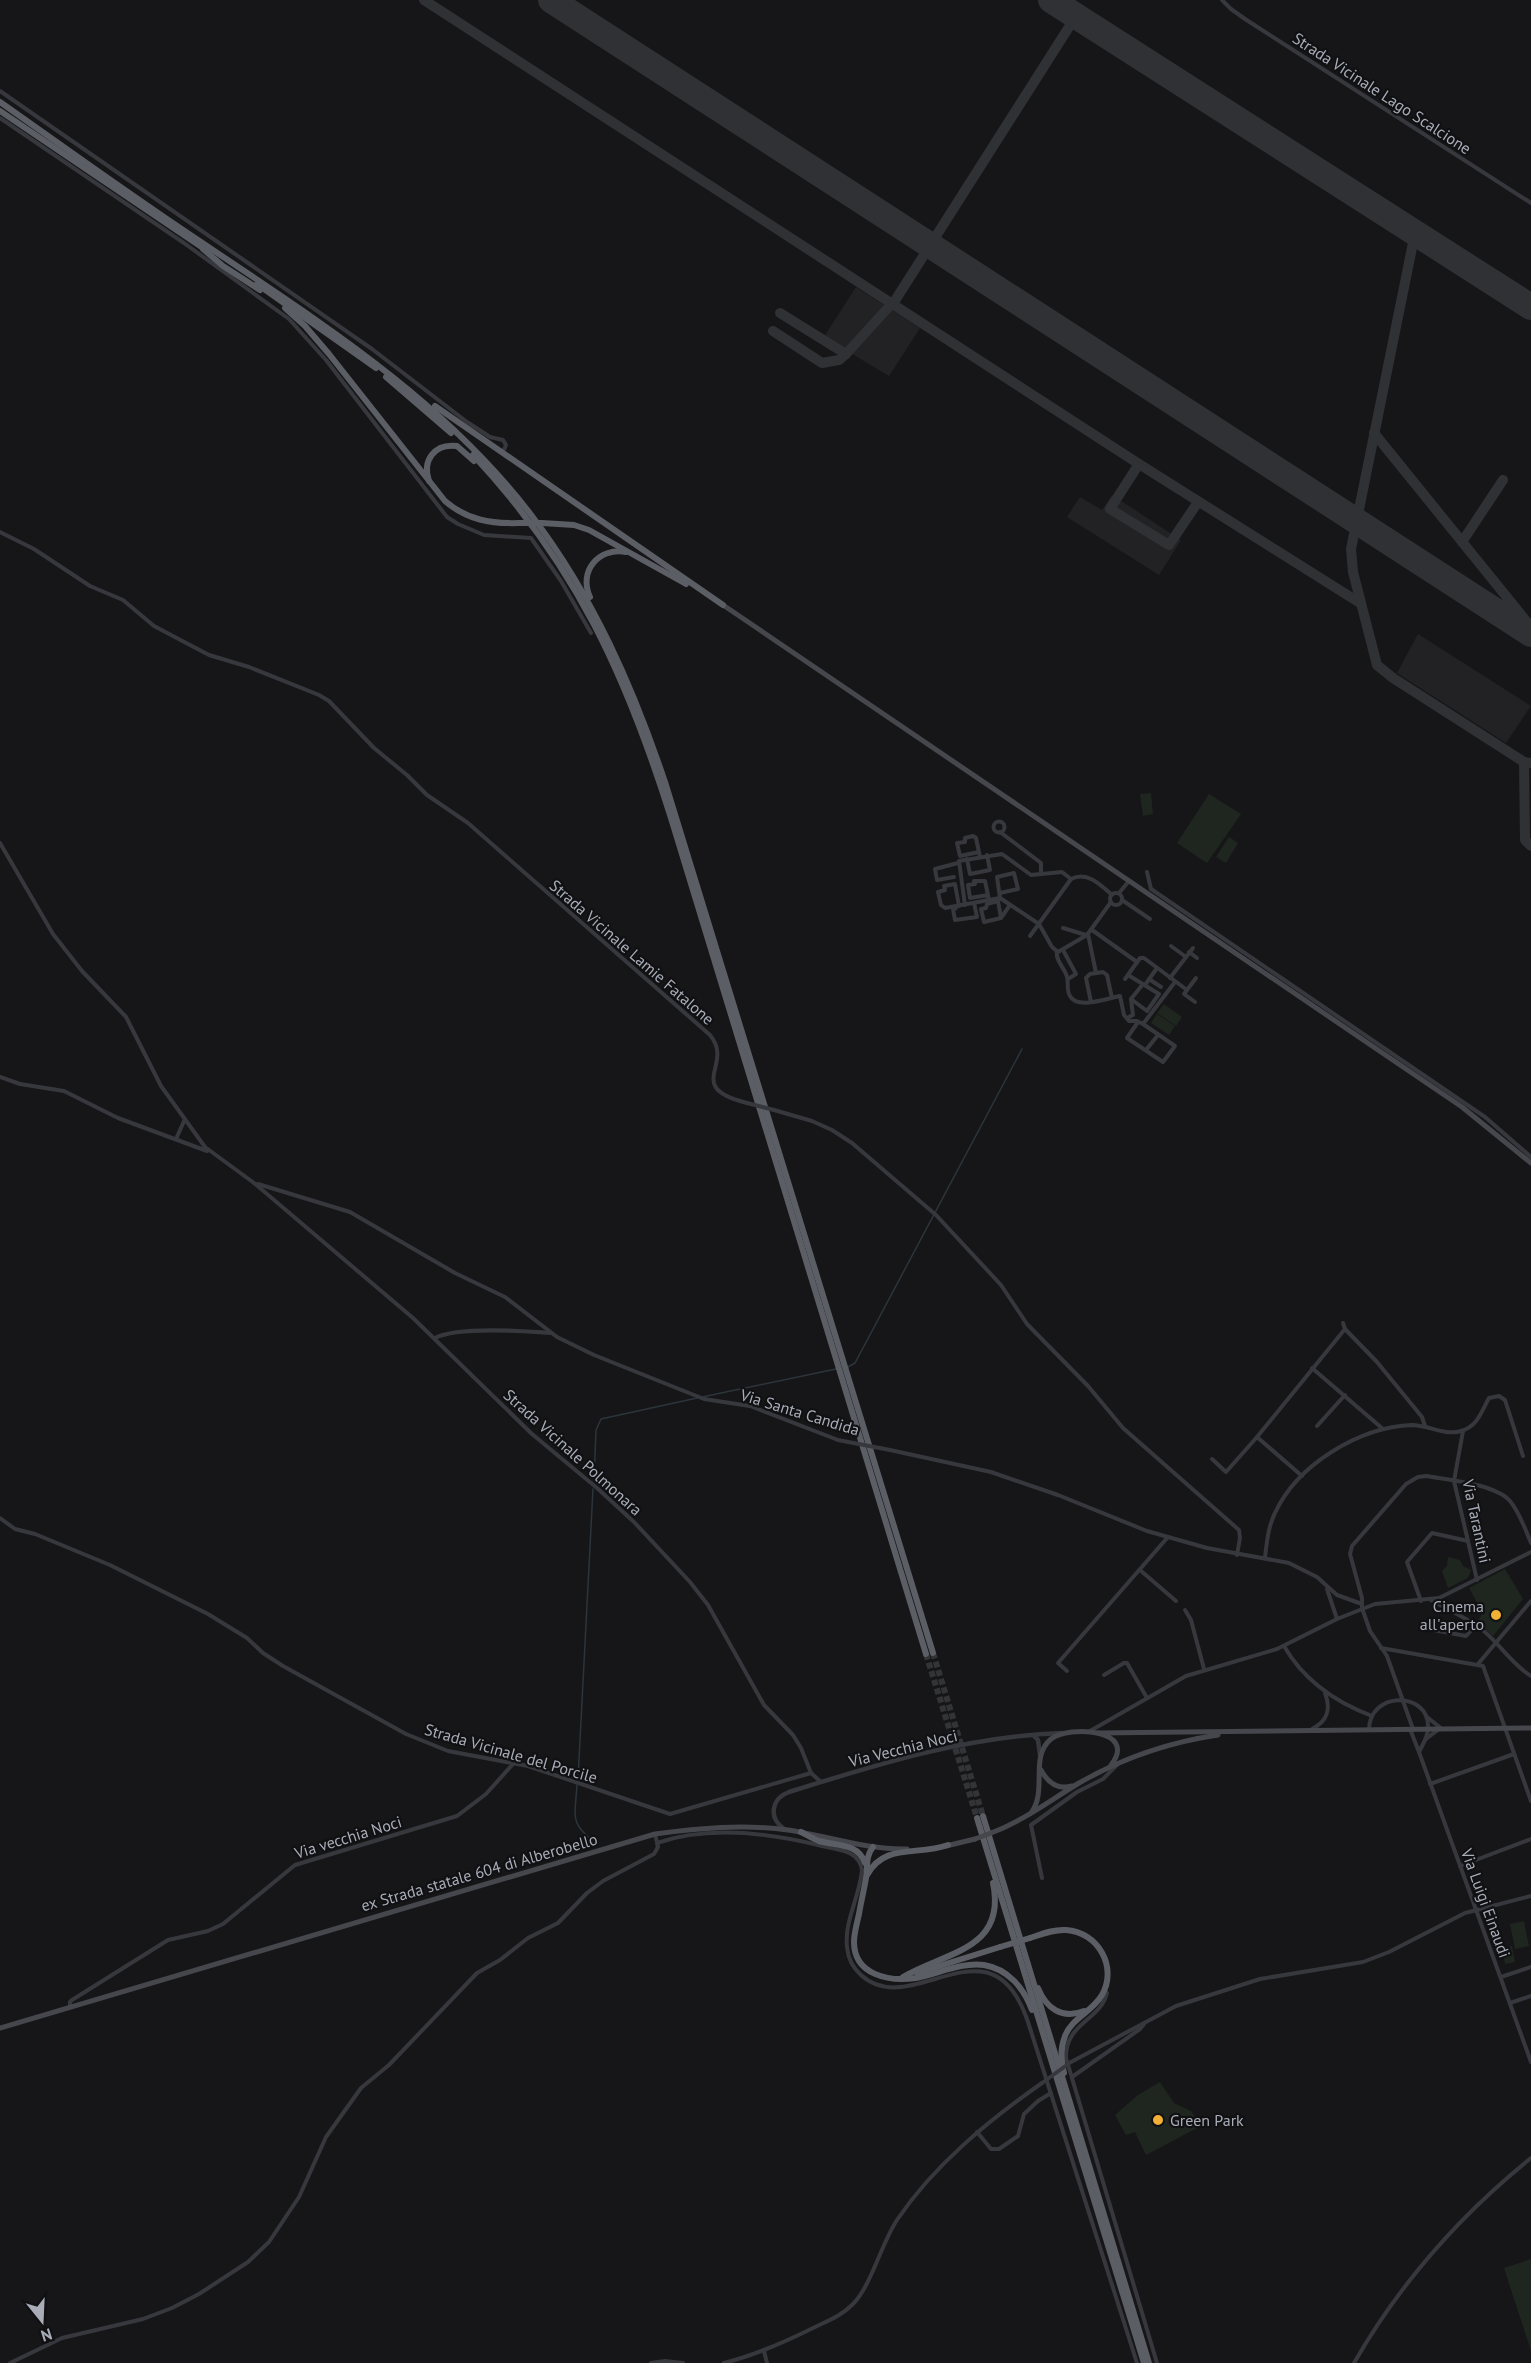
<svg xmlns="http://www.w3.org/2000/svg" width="1531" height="2363" font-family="'PT Sans',sans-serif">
<rect width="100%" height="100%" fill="#161618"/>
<g fill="#222225">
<polygon points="856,287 920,328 889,376 824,337"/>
<polygon points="1112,495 1181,540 1159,575 1067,517 1080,497 1102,510"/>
<polygon points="1418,634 1531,706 1506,743 1397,673"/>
</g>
<g fill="#1e261f">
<polygon points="1151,793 1153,814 1143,816 1140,794"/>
<polygon points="1209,794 1241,814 1207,863 1177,843"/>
<polygon points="1229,837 1238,843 1226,863 1216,857"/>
<polygon points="1164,1004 1182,1017 1176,1026 1157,1013"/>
<polygon points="1157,1014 1175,1026 1169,1035 1151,1023"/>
<polygon points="1448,1557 1460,1560 1463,1566 1471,1570 1468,1578 1448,1588 1442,1571 1447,1566"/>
<polygon points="1505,1569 1523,1599 1493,1636 1477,1622 1482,1614 1476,1611 1479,1606 1469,1588"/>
<polygon points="1524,1921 1529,1946 1515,1949 1510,1924"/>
<polygon points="1512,1946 1515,1962 1505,1964 1502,1948"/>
<polygon points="1160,2082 1174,2103 1191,2111 1201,2126 1146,2155 1135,2132 1126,2135 1115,2115 1138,2095"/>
<polygon points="1531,2259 1531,2351 1504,2268"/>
</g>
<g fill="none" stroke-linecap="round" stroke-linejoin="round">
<g stroke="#2c353c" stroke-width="1.5">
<polyline points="848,1367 855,1363 1022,1049"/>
<polyline points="702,1397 836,1369"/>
<polyline points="594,1480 596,1430 601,1419 697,1398"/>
<polyline points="578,1779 593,1489"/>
<path d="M577,1785c-2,33 -8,38 20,59"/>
</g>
<g stroke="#303135" stroke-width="10">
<polyline points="424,0 1139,464 1360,603"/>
<polyline points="1415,233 1351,549 1353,572 1377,665 1393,678 1524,762 1531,763"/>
<polyline points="780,313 846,354"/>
<polyline points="773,331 822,363 839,360 846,354 896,299 1076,16"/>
<polyline points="1374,433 1531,627"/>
<polyline points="1139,464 1110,509 1169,545 1198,502"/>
<polyline points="1462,542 1503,480"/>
<polyline points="1524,762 1525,840 1531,846"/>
</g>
<g stroke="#303135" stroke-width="26">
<polyline points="551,0 1531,634"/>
<polyline points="1051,0 1531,307"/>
</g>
<g stroke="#333438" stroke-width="6" stroke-dasharray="6 3" stroke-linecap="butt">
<polyline points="933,1653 983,1816"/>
<polyline points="926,1654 977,1818"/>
</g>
<g stroke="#37383d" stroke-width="4">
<polyline points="1222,0 1231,9 1245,19 1531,203"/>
<polyline points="0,91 372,349 467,422 490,437 503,440 506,445 503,452"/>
<polyline points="0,118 184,243 289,319 326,360 447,517 458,524 484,535 531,538 561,581 591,633"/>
<path d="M0,532l34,17 56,37 33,14 31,26 55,29 40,12 70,28 10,6 45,47 33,27 20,20 41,28 242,212c25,30 -27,52 37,68"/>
<circle cx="999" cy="827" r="5.5"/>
<polyline points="1000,832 1041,863 1041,874"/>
<polyline points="0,843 53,934 82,971 126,1017 161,1086 205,1147 254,1183 413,1318 532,1434 597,1488 634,1522 690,1582 708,1605 764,1705 793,1735 801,1748 811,1773 821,1782"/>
<polyline points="979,852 960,856 957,843 965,842 965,838 973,836 976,838 980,857"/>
<polyline points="967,859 970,874 990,870 987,855"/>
<polyline points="1147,872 1151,889 1485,1117 1531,1157"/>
<polyline points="954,877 937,880 935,869 958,863"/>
<polyline points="1000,893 1018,889 1014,873 997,877 1000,898"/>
<polyline points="1119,893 1129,881"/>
<circle cx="1116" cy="899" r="6"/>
<polyline points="988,895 970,898 968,885 975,884 974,881 985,881 989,900"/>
<polyline points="1122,900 1150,919"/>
<polyline points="965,905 959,861 1002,854 1031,875 1062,872 1071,879"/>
<polyline points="959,906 955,884 944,886 945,890 938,892 941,905 945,908 1000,898 1039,924 1052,947 1058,952 1087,935 1111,902"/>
<polyline points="956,908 953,909 955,920 977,917 974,903"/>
<polyline points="1001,918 998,901 987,904 986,908 981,909 984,922 1001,918 1010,905"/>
<polyline points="1063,928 1086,935"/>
<polyline points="1092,930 1137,962"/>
<polyline points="1088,934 1096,973"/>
<path d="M1030,936l41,-57c16,-8 29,5 41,16"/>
<polyline points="1171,946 1186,957"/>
<polyline points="1063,950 1076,974 1068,979"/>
<path d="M1057,951c-2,10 8,17 10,26 2,7 -1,13 3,19 7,14 38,2 50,0l4,19 5,6h8l6,3 32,-42"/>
<polyline points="1189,952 1197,958"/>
<polyline points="1128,975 1159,994 1147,1011 1131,999"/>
<polyline points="1170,978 1193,948"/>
<polyline points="1125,979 1140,958 1144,958 1187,990"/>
<polyline points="1149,979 1161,987"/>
<polyline points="1145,985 1157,968"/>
<polyline points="1091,1002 1086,978 1090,974 1103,972 1107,975 1112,998"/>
<polyline points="1195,1002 1184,994 1196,978"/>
<polyline points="1127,1018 1133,1015 1131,999 1143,984"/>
<polyline points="1138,1022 1127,1038 1163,1062 1175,1046 1143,1024"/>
<polyline points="1146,1050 1158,1035"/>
<polyline points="0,1077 20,1084 64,1091 118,1118 207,1151"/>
<polyline points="774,1110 812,1121 832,1130 852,1143 936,1215 1001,1285 1027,1324 1088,1386 1123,1428 1239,1530 1240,1538 1237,1555"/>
<polyline points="176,1139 185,1119"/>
<polyline points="258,1184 350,1212 455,1273 505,1297 557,1337 594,1355 704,1399 750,1406 838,1440"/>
<polyline points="1343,1323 1345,1329 1377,1362 1422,1417 1425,1426"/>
<path d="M435,1338c23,-12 89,-7 116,-5"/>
<polyline points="1312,1368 1383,1429"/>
<polyline points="1317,1426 1345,1395"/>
<polyline points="1463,1431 1454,1481 1477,1580"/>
<polyline points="1257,1437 1345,1329"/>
<polyline points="890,1450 991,1472 1058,1495 1147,1531 1207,1548 1289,1563 1317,1577 1337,1595 1362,1604"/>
<polyline points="1212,1459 1226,1472 1257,1437 1302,1476"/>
<polyline points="0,1518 15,1529 35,1534 110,1565 208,1614 247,1638 263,1653 283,1666 406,1734 448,1751 528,1766 670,1814 811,1773"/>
<path d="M1265,1557c2,-15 3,-30 10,-44 22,-48 84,-86 137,-88 16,0 33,11 49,6 17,-5 20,-19 28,-33l10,-2 6,4 18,56"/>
<polyline points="1140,1570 1176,1601"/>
<polyline points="1327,1589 1337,1619"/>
<path d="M1431,1600c16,9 34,17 49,28 19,14 31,36 51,48"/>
<polyline points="1421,1601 1407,1562 1432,1533 1468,1541"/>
<polyline points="1185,1610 1191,1620 1204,1669"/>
<polyline points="1428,1629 1466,1636 1476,1625"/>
<path d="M1284,1646c20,35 51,56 88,70"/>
<polyline points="1381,1648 1483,1666 1531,1801"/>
<polyline points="1478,1664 1531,1601"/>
<polyline points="1067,1671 1058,1663 1168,1537"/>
<polyline points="1104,1675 1124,1663 1127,1663 1147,1698"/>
<polyline points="1427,1717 1442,1729"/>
<path d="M1312,1729c16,-8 19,-20 13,-36"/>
<path d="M1413,1729l-26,-73 -17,-25 -8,-23v-10l-12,-44 2,-8 54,-62 12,-7 8,-1c23,4 69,8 84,25 10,12 15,28 21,42"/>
<path d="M1369,1730c0,-39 59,-39 59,-4 1,9 -5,18 -9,26l-9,-23"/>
<polyline points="1090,1731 1186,1676 1277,1649 1337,1619 1375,1604 1439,1598 1531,1552"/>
<polyline points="1426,1739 1439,1729"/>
<polyline points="1419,1752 1531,2062"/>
<polyline points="1430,1784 1514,1754"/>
<path d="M657,1843c52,-18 113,-10 165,3 16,4 37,4 40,24 -2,26 -18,51 -15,77 1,11 6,21 14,28 51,47 130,-63 167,47l109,341"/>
<polyline points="1460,1866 1531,1839"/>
<polyline points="1042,1878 1031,1825 1077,1792 1103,1779 1118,1764"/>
<polyline points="1501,1977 1531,1967"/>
<path d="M1104,1992l3,1c-7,28 -42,30 -41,65l91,305"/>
<polyline points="1510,2003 1531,1996"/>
<polyline points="70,2007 70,2002 72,2000 168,1940 208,1931 223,1924 295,1865 457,1816 486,1794 513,1764"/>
<polyline points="1071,2062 1176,2006 1260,1979 1363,1962 1389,1952 1465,1913 1531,1896"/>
<polyline points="1072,2077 1140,2029 1144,2024"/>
<polyline points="977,2132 991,2149 999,2149 1018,2136 1024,2114 1038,2101 1051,2093"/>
<polyline points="764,2351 767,2363"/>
<polyline points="10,2363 62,2338 143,2319 172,2308 199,2294 248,2262 269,2242 299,2197 326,2137 361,2088 389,2065 477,1973 500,1960 528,1938 558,1923 587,1893 603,1881 654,1854 658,1847 655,1834"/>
<polyline points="651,2363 665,2361 683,2363"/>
<path d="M724,2363c32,-8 59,-20 89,-35 14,-7 28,-12 39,-23 19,-18 29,-61 45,-85 37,-55 91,-99 145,-137"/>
<path d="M1354,2363c46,-80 105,-147 177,-205"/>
</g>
<g stroke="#37383d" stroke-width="4.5">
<polyline points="1034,1736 1038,1740 1040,1755"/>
<path d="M783,1828c-15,-11 -11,-30 6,-36 89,-28 179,-56 273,-59"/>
</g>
<g stroke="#45474d" stroke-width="5">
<polyline points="723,605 1462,1107 1531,1163"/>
<polyline points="1098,1733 1531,1728"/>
<path d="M1041,1770c7,13 17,20 31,16"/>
<path d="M1031,1813c17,-22 -2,-56 20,-74 18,-14 88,-10 60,26"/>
<path d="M991,1833c32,-12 58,-32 88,-50 42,-24 91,-41 139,-48"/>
<polyline points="946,1846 975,1839"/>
<path d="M0,2028l655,-194c44,-6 89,-10 133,-4 40,6 79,20 119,19"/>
</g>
<g stroke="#5b5e65" stroke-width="6">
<path d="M0,102c67,47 133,95 201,140 120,81 243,158 331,274 61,80 101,171 133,266l268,871"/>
<polyline points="0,111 206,250"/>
<polyline points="203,249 223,266 260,290"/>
<polyline points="257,284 376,368"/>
<path d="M285,308l20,18 24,28 116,147c22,19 46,23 74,22"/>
<polyline points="386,377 451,433"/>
<polyline points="435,406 723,605"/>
<path d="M473,455c103,110 153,220 198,363l255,836"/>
<path d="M429,481c-7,-20 5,-38 28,-35l17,15"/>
<polyline points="542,523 574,525 589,530 686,584"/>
<path d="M590,597c-12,-26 9,-50 36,-45"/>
<polyline points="983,1816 1149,2363"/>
<polyline points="977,1818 1144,2363"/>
<path d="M801,1832c6,3 12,7 18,9 18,5 39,2 46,22"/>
<path d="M873,1847c-8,10 -5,20 -7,31 -2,12 -5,24 -7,36 -2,9 -5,19 -5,28 0,33 35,40 62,36 22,-4 44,-16 68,-13 24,4 40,23 48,45"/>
<path d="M867,1875c17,-32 50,-19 81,-30"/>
<path d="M1030,1938c12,-4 24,-9 36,-8 32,2 52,37 36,65 -10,17 -30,23 -37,41 -5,13 -4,24 -1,37"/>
<polyline points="917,1973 1000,1947"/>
<path d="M903,1977c42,-25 104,-27 90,-94"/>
<path d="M1038,1988c8,20 24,32 46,23"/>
</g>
<g stroke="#37383d" stroke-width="4">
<polyline points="747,1103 774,1110"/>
<polyline points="838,1440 890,1450"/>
<polyline points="1042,2083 1071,2062"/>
</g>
<polyline stroke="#45474d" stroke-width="5" points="975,1839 991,1833"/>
<g stroke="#5b5e65" stroke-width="6">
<polyline points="519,523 542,523"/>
<polyline points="1000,1947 1030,1938"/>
</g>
</g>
<g fill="#f2b134" stroke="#111113" stroke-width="2">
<circle cx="1496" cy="1615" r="6"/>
<circle cx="1158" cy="2120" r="6"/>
</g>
<g text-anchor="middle" stroke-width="4.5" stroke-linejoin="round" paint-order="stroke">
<g font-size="16" fill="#a8adb8" stroke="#111113">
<text transform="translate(1382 93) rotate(33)" y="6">Strada Vicinale Lago Scalcione</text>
<text transform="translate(632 952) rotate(41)" y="6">Strada Vicinale Lamie Fatalone</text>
<text transform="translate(800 1412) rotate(17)" y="6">Via Santa Candida</text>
<text transform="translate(573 1452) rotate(42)" y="6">Strada Vicinale Polmonara</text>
<text transform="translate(1477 1521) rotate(78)" y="6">Via Tarantini</text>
<text transform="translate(903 1748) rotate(-14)" y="6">Via Vecchia Noci</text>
<text transform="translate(511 1753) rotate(16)" y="6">Strada Vicinale del Porcile</text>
<text transform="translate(348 1837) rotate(-17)" y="6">Via vecchia Noci</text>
<text transform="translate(479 1872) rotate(-16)" y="6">ex Strada statale 604 di Alberobello</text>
<text transform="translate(1486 1903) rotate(70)" y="6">Via Luigi Einaudi</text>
</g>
<g font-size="16" fill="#a8adb8" stroke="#111113" text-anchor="end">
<text x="1484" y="1612">Cinema<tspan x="1484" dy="18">all'aperto</tspan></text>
<text x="1170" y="2126" text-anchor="start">Green Park</text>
</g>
</g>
<g transform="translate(42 2321) rotate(162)" stroke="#111113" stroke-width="4.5" paint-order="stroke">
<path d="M0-4.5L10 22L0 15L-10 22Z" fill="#a8adb8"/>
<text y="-9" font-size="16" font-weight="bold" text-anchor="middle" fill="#a8adb8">N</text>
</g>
</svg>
